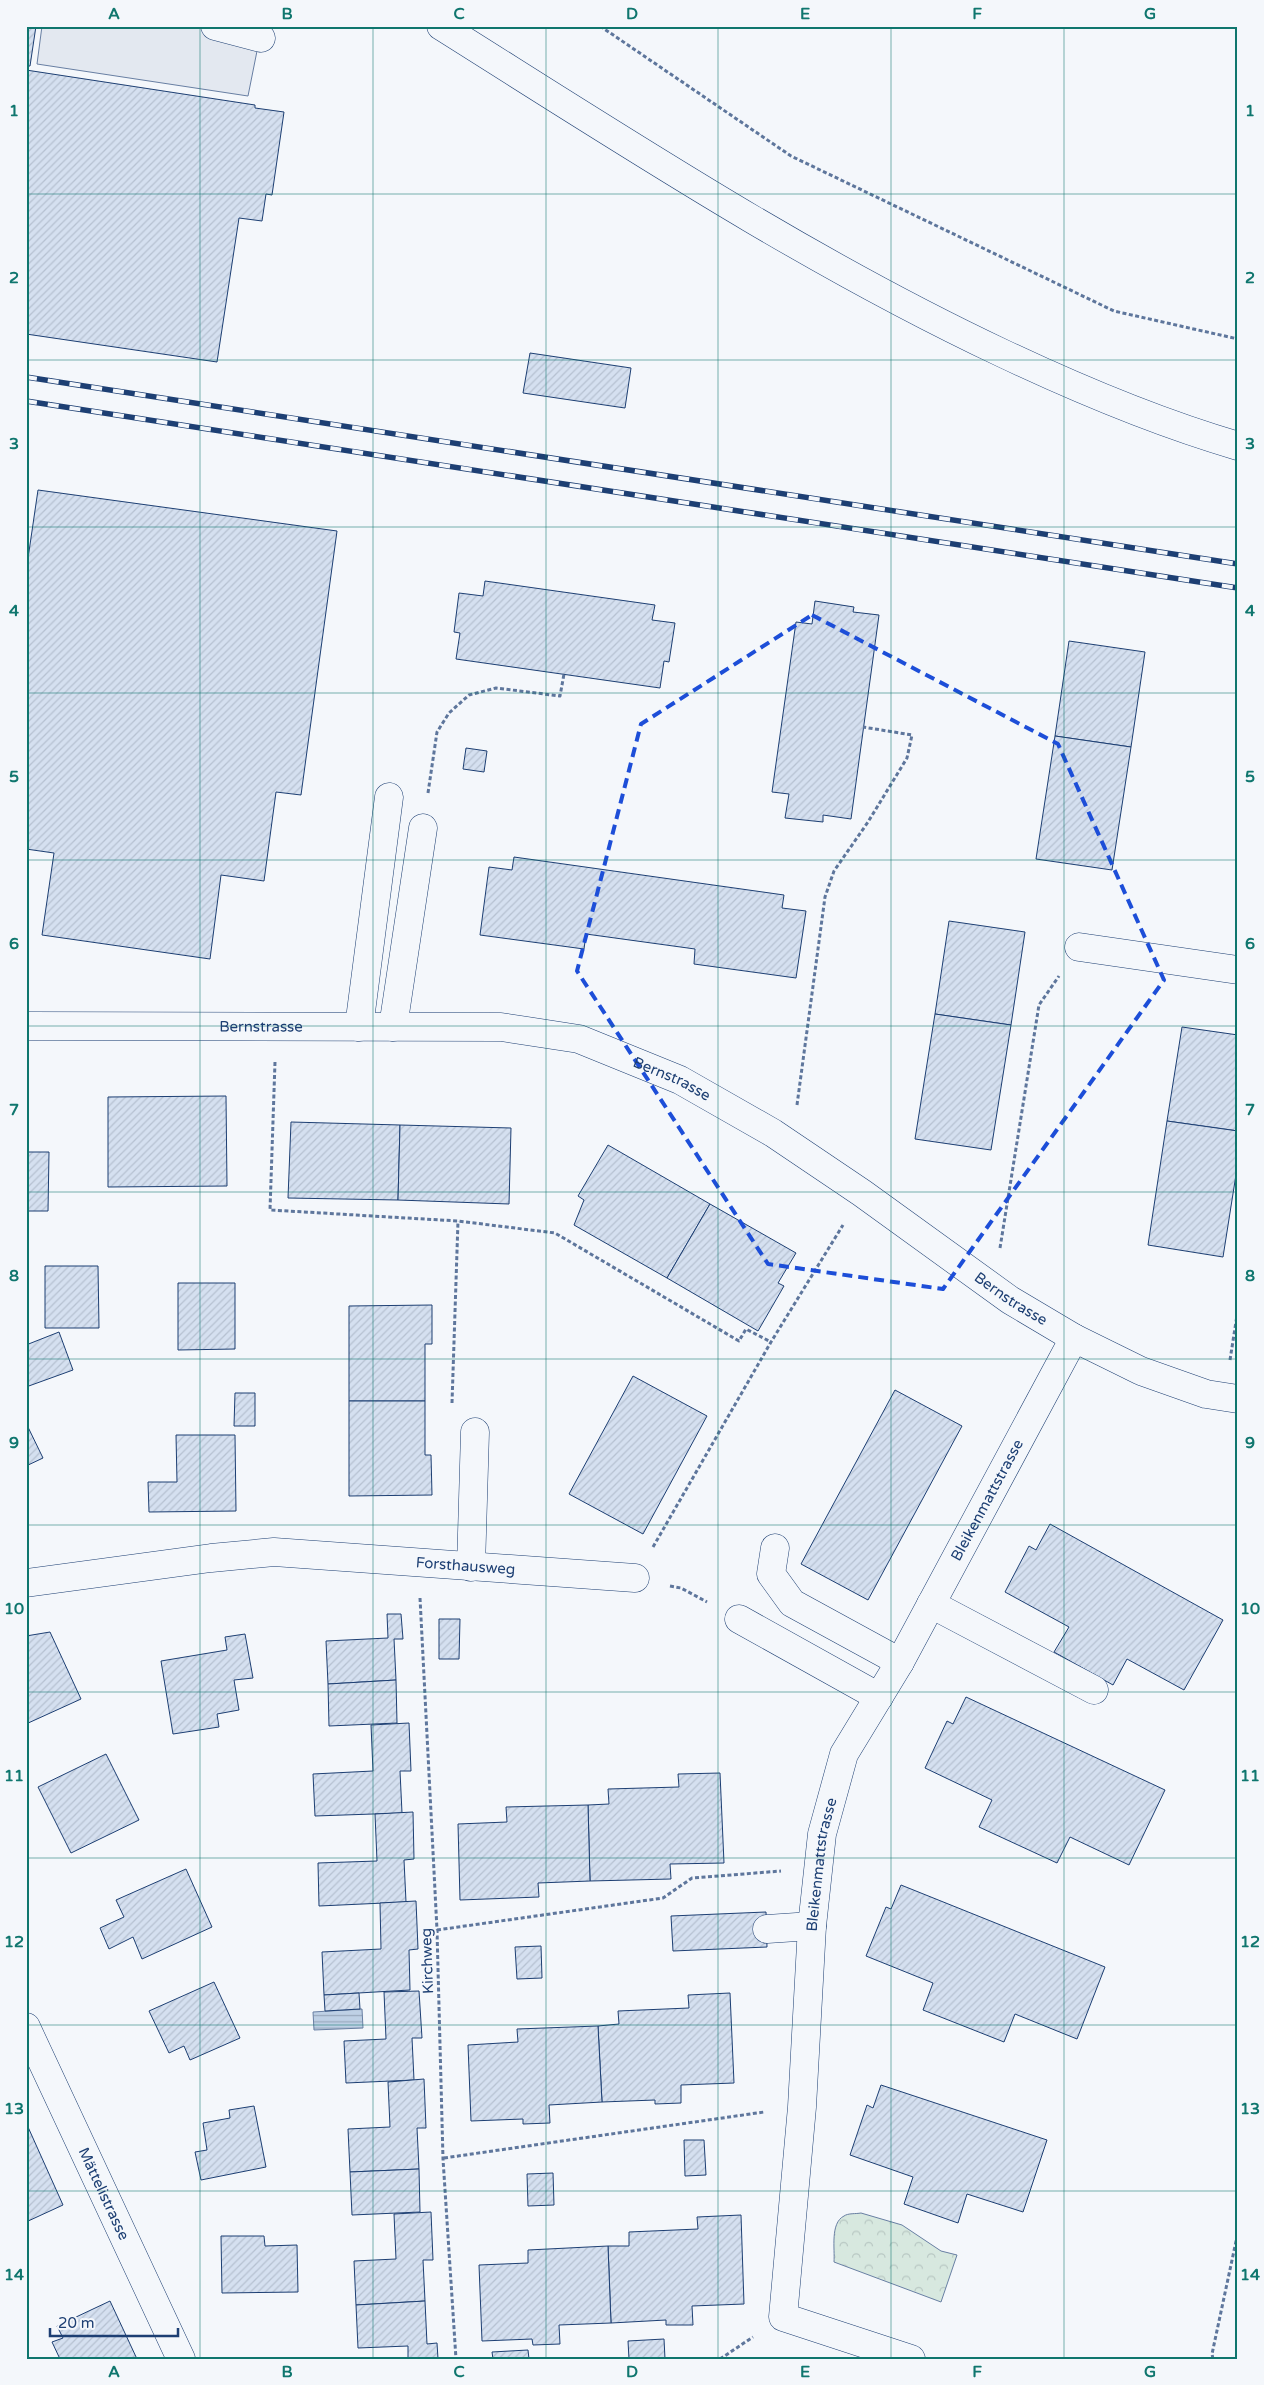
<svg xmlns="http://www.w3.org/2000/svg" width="1264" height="2385" font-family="'Varela Round',sans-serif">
<defs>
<pattern id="park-crowns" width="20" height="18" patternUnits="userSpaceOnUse" patternTransform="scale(1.25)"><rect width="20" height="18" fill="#d7e8df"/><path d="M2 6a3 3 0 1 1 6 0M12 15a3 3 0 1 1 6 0" fill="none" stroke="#b8c8c3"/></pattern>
<pattern id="water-rules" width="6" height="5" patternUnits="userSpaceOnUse" patternTransform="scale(1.25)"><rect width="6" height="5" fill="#bed0e5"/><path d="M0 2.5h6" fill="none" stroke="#9aaabe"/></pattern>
<pattern id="building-hatch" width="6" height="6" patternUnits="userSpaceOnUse" patternTransform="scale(1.25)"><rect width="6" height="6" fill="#d5e0f0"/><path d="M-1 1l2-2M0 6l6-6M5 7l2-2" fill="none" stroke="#b6c1d1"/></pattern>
</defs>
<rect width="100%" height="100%" fill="#f4f7fb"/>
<path fill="url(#park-crowns)" stroke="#687fa3" d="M861,2213l41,12 39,26 16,4 -16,47 -107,-40c1,-13 -4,-39 10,-46 4,-3 12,-2 17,-3z"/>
<polygon fill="#e3e8f0" stroke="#687fa3" points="42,26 262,26 248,96 37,64"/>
<polygon fill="url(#water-rules)" stroke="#687fa3" points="362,2009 363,2028 314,2030 313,2012"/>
<g fill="url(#building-hatch)" stroke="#1d3f73">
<polygon points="26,26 36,26 30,66 26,66"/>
<polygon points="26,70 255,105 255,108 284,112 272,195 266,194 262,221 239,218 217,362 26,334"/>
<polygon points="530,353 631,368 625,408 523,393"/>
<polygon points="38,490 337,531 301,795 276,792 264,881 221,875 210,959 42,935 54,853 26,849 26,572"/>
<polygon points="485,581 655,605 652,620 675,623 669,662 664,661 660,688 456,659 460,633 454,632 459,593 483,596"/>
<polygon points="815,601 854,607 853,612 879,615 851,819 823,815 823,822 785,818 789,794 772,792 796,622 812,624"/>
<polygon points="1069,641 1145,652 1131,747 1055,736"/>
<polygon points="1055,736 1131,747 1112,870 1036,859"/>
<polygon points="466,748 487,751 484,772 463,769"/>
<polygon points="514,857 784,895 782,908 806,911 796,978 694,964 695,949 586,934 584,949 480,935 489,867 512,870"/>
<polygon points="949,921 1025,932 1011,1025 935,1014"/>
<polygon points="935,1014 1011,1025 991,1150 915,1139"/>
<polygon points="1182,1027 1238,1035 1238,1131 1167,1121"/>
<polygon points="226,1096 227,1186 108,1187 108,1097"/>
<polygon points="1167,1121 1238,1131 1238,1162 1223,1257 1148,1245"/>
<polygon points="291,1122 400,1125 398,1200 288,1198"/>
<polygon points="400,1125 511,1128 509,1204 398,1200"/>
<polygon points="608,1145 710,1204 667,1278 574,1225 584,1200 578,1196"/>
<polygon points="26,1152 49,1152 48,1211 26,1211"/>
<polygon points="710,1204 796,1253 778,1283 784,1286 758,1331 667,1278"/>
<polygon points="45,1266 98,1266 99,1328 45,1328"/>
<polygon points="178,1283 235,1283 235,1349 178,1350"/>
<polygon points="432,1305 432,1344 425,1344 425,1401 349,1401 349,1306"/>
<polygon points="59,1332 73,1370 26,1387 26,1345"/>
<polygon points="633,1376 707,1416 643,1534 569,1494"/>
<polygon points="895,1390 962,1426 868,1600 801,1564"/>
<polygon points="235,1393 255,1393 255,1426 234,1426"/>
<polygon points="349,1401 425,1401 425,1455 431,1455 432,1495 349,1496"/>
<polygon points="26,1423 43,1458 26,1466"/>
<polygon points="176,1435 235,1435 236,1511 149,1512 148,1482 177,1482"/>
<polygon points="1050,1524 1223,1620 1184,1690 1127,1659 1113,1685 1054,1652 1069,1627 1005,1592 1029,1546 1036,1550"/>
<polygon points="387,1614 401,1614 403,1639 394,1639 396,1680 328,1684 326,1641 388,1638"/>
<polygon points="439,1619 460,1619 459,1659 439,1659"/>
<polygon points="50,1632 81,1699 26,1724 26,1636"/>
<polygon points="245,1634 253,1678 234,1680 239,1710 217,1714 219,1727 173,1734 161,1661 227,1650 225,1637"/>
<polygon points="396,1680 397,1723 329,1726 328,1684"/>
<polygon points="966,1697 1165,1790 1129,1865 1070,1837 1057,1863 979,1827 992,1800 925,1768 947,1721 953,1724"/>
<polygon points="409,1723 411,1771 400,1771 402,1813 315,1816 313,1774 373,1771 371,1725"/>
<polygon points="106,1754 139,1820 71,1853 38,1787"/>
<polygon points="720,1773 724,1863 670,1864 671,1879 590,1881 588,1805 609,1804 608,1789 679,1787 678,1774"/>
<polygon points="588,1805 590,1881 538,1883 539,1897 460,1900 458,1824 507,1822 506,1807"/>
<polygon points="413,1812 414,1859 404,1860 406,1902 319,1906 318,1863 377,1861 375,1814"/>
<polygon points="186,1869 212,1927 142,1959 133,1937 109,1949 100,1928 124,1917 116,1900"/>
<polygon points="901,1885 1105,1967 1077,2039 1015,2014 1004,2042 923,2010 933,1983 866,1956 886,1907 891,1909"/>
<polygon points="416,1901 418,1949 409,1950 410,1990 324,1995 322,1952 381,1949 380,1903"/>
<polygon points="766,1912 767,1947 673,1951 671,1916"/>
<polygon points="541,1946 542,1978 517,1979 515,1947"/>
<polygon points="214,1982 240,2038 190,2060 184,2046 169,2053 149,2011"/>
<polygon points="419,1991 422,2038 412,2038 414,2080 346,2083 344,2041 386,2039 384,1992"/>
<polygon points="359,1993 360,2009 325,2011 324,1995"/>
<polygon points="730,1993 734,2083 681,2085 681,2103 655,2104 655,2100 602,2102 598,2026 619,2024 618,2011 689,2008 688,1995"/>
<polygon points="598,2026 602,2102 549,2105 550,2123 523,2124 523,2119 471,2121 468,2045 518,2042 517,2029"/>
<polygon points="424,2079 426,2128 417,2128 419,2169 350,2172 348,2129 390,2127 388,2082"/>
<polygon points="881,2085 1047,2140 1023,2212 967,2194 958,2223 904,2204 913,2177 850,2155 867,2105 873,2108"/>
<polygon points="254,2106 266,2167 201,2180 195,2152 207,2150 203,2123 230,2118 229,2110"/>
<polygon points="28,2127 63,2205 26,2222 26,2128"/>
<polygon points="684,2140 704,2140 706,2175 685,2176"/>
<polygon points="419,2169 420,2212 352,2215 350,2172"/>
<polygon points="553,2173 554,2205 528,2206 527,2174"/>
<polygon points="431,2212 433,2260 423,2260 425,2301 356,2305 354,2261 396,2259 394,2214"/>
<polygon points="741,2215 744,2304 692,2306 693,2325 666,2325 666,2320 611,2323 608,2246 629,2246 629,2232 698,2229 697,2217"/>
<polygon points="221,2236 264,2236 265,2246 297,2245 298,2292 222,2293"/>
<polygon points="608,2246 611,2323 559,2325 560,2344 533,2345 532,2339 482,2341 479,2265 528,2263 528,2250"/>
<polygon points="110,2301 137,2359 60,2359 52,2342 63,2338 57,2326"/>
<polygon points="425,2301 427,2344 437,2343 438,2359 408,2359 408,2346 358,2348 356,2305"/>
<polygon points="664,2339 665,2359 629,2359 628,2341"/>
<polygon points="528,2350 529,2359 493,2359 492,2352"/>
</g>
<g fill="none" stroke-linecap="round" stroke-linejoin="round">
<defs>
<g id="minor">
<polyline points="215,26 261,38"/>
<polyline points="1079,947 1238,970"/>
<path id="s1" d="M26,1026l475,1 78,12 101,41 93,53 89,60 148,107 64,38 67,33 65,23 32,5"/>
<polyline points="359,1027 389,797"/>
<polyline points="393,1027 423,828"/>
<polyline points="775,1548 771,1574 792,1603 900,1662"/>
<polyline points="471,1567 475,1432"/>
<path id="s2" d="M26,1583l185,-25 63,-6 361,26"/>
<polyline points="931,1604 1094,1690"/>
<polyline points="739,1619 879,1697"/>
<polyline points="767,1929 812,1926"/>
<path id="s3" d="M26,2027l155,332"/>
<path id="s4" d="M911,2359l-128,-42 19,-210 10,-181 10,-92 22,-80 56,-92 174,-324"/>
</g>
<path id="major" d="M441,26c183,115 364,234 561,327 76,36 154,69 236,93"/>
</defs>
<use href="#minor" stroke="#1d3f73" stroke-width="29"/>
<use href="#major" stroke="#1d3f73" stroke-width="29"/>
<g stroke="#5e769c" stroke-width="3" stroke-dasharray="4 2.5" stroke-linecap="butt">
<polyline points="600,26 791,156 1114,311 1238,339"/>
<polyline points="428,793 437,732 449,713 469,695 496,688 560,696 564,674"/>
<polyline points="275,1062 270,1210 458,1221 555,1233 739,1341 746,1329 771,1342"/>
<polyline points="797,1105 825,897 834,871 868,822 907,758 912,735 863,727"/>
<polyline points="1000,1248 1039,1005 1059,976"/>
<polyline points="1230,1360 1238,1309"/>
<polyline points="452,1403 458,1221"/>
<polyline points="653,1547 771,1342 843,1225"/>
<polyline points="670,1586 681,1588 707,1602"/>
<polyline points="420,1598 437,1930 443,2159 456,2359"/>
<polyline points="437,1930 663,1898 692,1878 781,1871"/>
<polyline points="444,2158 764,2112"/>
<polyline points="720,2359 753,2337"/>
<polyline points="1213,2359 1212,2354 1238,2232"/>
</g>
<use href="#minor" stroke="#f4f7fb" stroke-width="28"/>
<use href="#major" stroke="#f4f7fb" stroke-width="28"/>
<defs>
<g id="rail">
<polyline points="26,377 1238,564"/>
<polyline points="26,401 1238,588"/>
</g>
</defs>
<use href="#rail" stroke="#1d3f73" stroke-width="5.5"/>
<use href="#rail" stroke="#f4f7fb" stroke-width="4" stroke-dasharray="11" stroke-linecap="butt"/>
</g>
<path fill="none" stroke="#1d4ed8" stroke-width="4" stroke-dasharray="10 6" stroke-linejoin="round" d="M812,615l246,129 106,236 -221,309 -175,-25 -191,-293 64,-247z"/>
<path fill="none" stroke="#0f766e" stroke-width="1" stroke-opacity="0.55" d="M200,26v2333M373,26v2333M546,26v2333M718,26v2333M891,26v2333M1064,26v2333M26,194h1212M26,360h1212M26,527h1212M26,693h1212M26,860h1212M26,1026h1212M26,1192h1212M26,1359h1212M26,1525h1212M26,1692h1212M26,1858h1212M26,2025h1212M26,2191h1212"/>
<g text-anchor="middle" stroke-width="4" stroke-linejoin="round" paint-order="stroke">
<g font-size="15" fill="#1d3f73" stroke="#f4f7fb">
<text dy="5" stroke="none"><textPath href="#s1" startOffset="235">Bernstrasse</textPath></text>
<text dy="5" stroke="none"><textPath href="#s1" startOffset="655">Bernstrasse</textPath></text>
<text dy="5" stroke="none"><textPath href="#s1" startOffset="1060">Bernstrasse</textPath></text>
<text dy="5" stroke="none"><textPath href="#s4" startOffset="994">Bleikenmattstrasse</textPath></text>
<text dy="5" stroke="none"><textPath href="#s2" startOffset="442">Forsthausweg</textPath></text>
<text dy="5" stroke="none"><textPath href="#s4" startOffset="589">Bleikenmattstrasse</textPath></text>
<text transform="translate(427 1961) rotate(-92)" y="5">Kirchweg</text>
<text dy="5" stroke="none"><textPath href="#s3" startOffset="184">Mättelistrasse</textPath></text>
</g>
</g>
<rect width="1264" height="2385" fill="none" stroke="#f4f7fb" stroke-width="55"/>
<path d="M50 2328v8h128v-8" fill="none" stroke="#1d3f73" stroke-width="2.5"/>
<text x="58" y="2328" font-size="15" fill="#1d3f73" stroke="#f4f7fb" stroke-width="4" paint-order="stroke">20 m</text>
<rect x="28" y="28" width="1208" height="2330" fill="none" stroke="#0f766e" stroke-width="2"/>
<g font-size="16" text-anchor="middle" font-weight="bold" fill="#0f766e">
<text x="114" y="19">A</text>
<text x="287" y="19">B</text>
<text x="459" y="19">C</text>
<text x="632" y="19">D</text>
<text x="805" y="19">E</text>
<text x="977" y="19">F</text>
<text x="1150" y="19">G</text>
<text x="14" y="116">1</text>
<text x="1250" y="116">1</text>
<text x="14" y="283">2</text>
<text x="1250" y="283">2</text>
<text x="14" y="449">3</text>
<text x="1250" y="449">3</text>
<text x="14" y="616">4</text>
<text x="1250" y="616">4</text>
<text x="14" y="782">5</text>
<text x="1250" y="782">5</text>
<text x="14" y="949">6</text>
<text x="1250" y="949">6</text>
<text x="14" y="1115">7</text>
<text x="1250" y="1115">7</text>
<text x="14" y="1281">8</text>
<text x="1250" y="1281">8</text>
<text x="14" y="1448">9</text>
<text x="1250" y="1448">9</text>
<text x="14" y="1614">10</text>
<text x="1250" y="1614">10</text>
<text x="14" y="1781">11</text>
<text x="1250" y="1781">11</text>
<text x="14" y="1947">12</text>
<text x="1250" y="1947">12</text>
<text x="14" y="2114">13</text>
<text x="1250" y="2114">13</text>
<text x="14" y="2280">14</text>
<text x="1250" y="2280">14</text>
<text x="114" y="2377">A</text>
<text x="287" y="2377">B</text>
<text x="459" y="2377">C</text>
<text x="632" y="2377">D</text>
<text x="805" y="2377">E</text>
<text x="977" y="2377">F</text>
<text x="1150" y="2377">G</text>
</g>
</svg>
